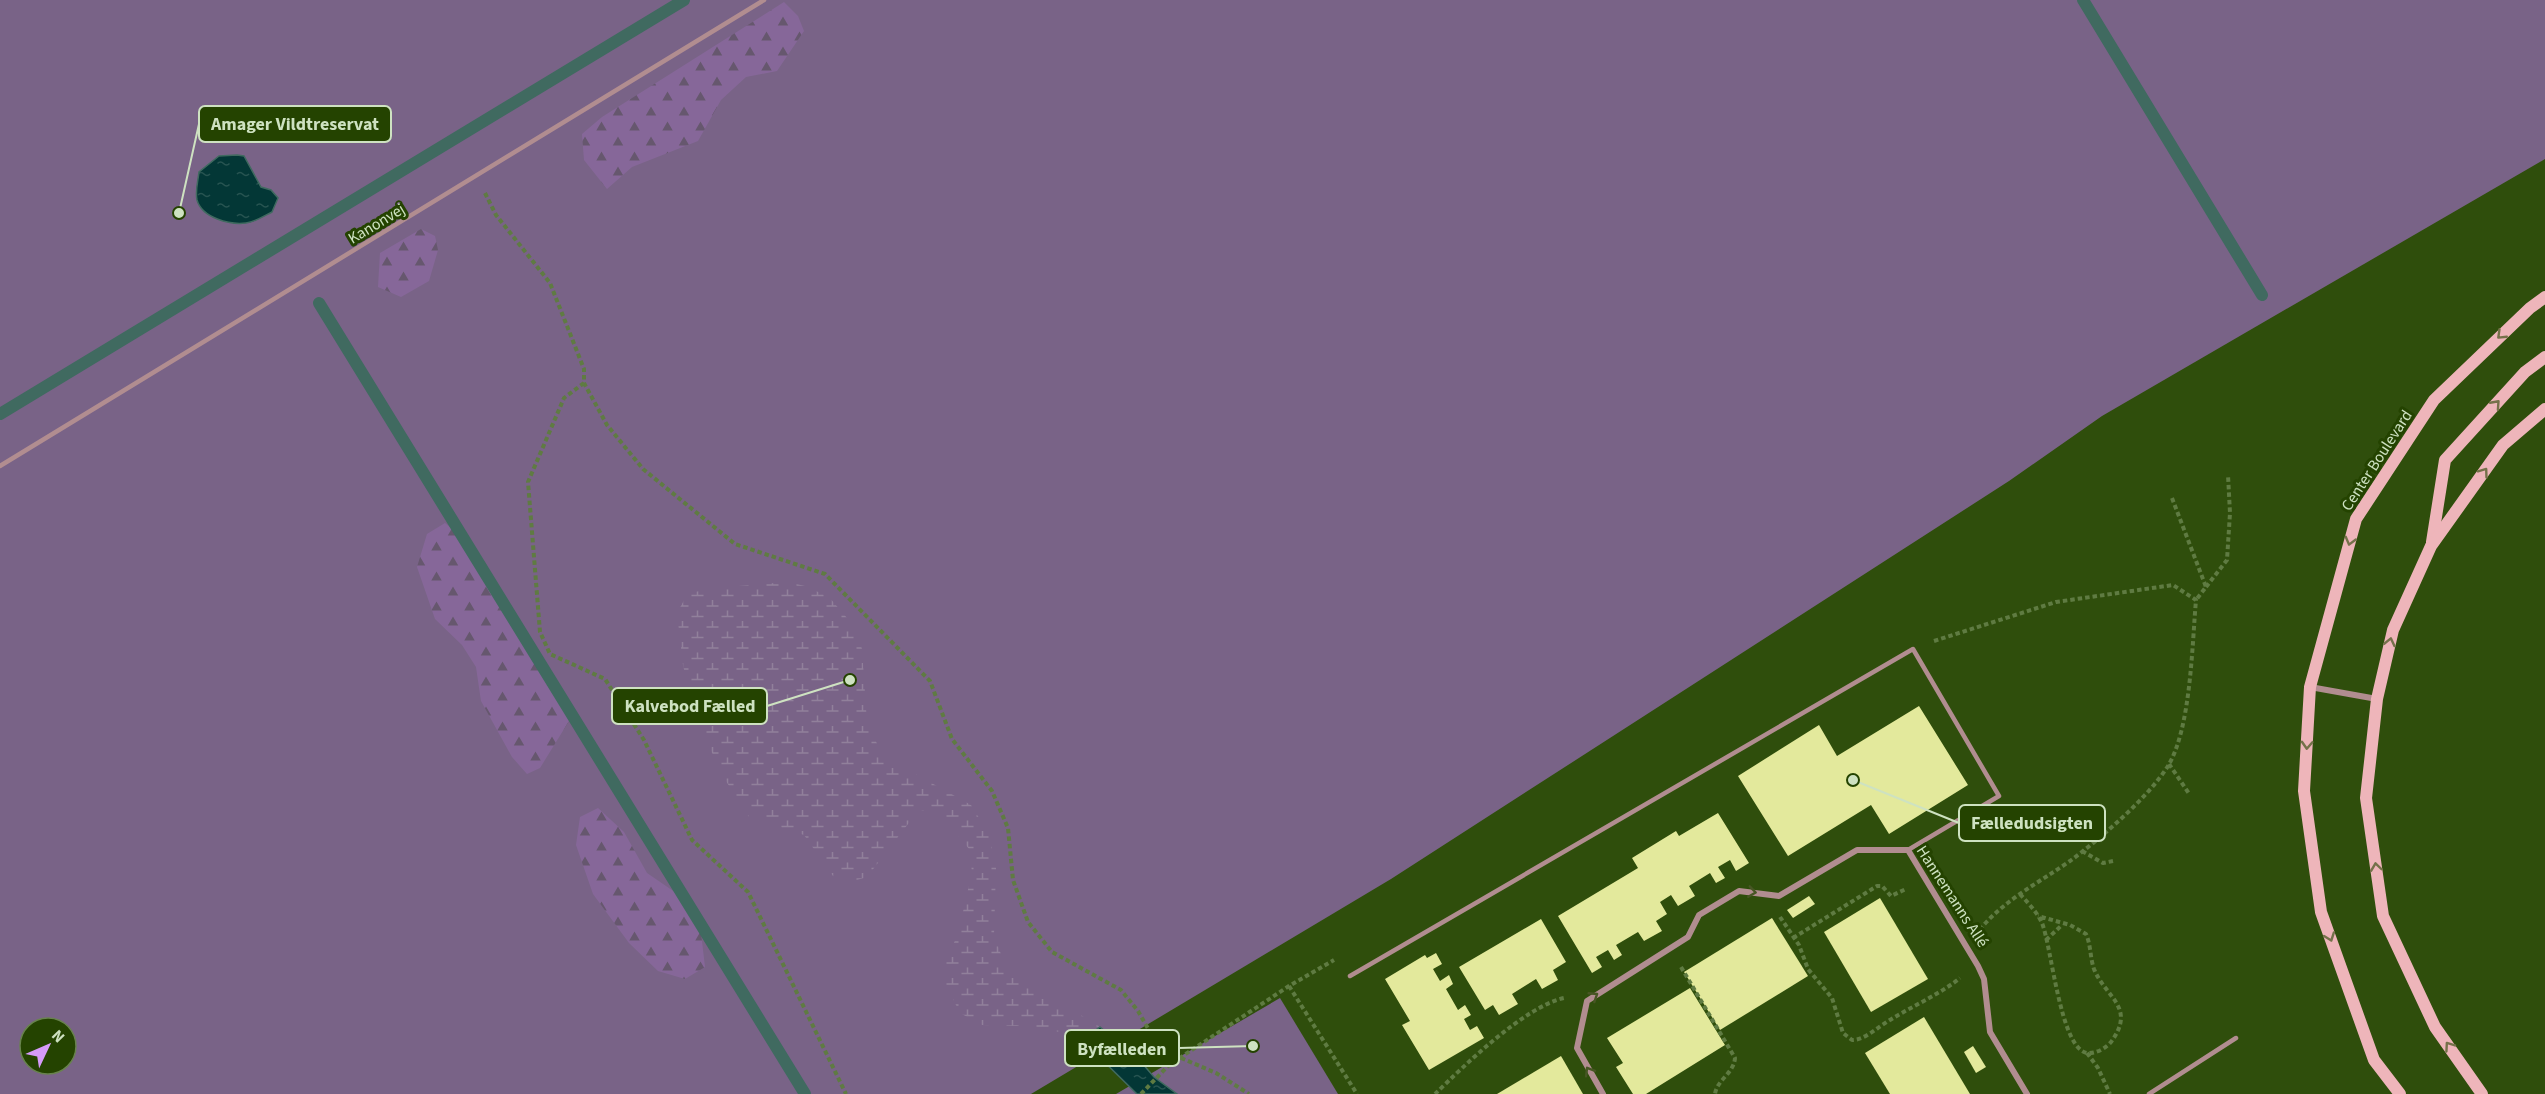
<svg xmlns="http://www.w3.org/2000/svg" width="2545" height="1094" font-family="'Source Sans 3',sans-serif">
<defs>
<pattern id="forest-firs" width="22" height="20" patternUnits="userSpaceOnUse" patternTransform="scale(1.5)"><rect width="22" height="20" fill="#866799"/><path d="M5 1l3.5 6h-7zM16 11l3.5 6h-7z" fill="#66576e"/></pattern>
<pattern id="wetland-marsh" width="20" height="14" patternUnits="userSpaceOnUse" patternTransform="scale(1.5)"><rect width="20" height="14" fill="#796387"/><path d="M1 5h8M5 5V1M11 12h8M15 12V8" fill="none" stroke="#91809b"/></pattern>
<pattern id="water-ripples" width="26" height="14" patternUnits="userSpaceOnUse" patternTransform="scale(1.5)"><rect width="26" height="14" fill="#033736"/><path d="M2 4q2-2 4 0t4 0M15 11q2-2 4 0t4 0" fill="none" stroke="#275451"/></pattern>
</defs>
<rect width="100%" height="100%" fill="#2f4e0c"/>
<g fill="#796387" fill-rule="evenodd">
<path d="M0,0h2545v159l-443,257 -93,65 -618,398 -360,215h-1031zM30,1028h36v36h-36z"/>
<polygon points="1280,998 1338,1094 1116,1094"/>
</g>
<g fill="url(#forest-firs)">
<polygon points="784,2 798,16 804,31 777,71 746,77 721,100 698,141 632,167 607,189 584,160 582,134 602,117"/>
<polygon points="421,229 435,236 438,250 429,281 401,297 378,287 380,253"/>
<polygon points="445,523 478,551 557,682 569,721 540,768 527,774 512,757 481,701 476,667 462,645 435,619 417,567 427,534"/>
<polygon points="598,808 624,832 647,873 682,897 701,933 705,967 685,979 658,971 629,943 593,894 576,845 580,817"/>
</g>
<polygon fill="url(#wetland-marsh)" points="788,582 805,586 829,597 853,625 862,649 867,723 883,756 971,805 989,834 996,868 994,934 1006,969 1028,988 1063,1004 1100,1027 1082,1040 1060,1032 1022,1026 982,1025 960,1013 945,983 946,960 958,934 972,872 969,849 949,824 922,810 915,815 867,877 850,882 833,876 804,835 749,817 724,778 695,717 683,665 677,613 688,593 726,587"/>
<g fill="url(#water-ripples)" stroke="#406a60" stroke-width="1.5">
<path d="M237,155l7,1 17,31 10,3 7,8 -6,14c-8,4 -17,10 -26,11 -16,2 -44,-5 -49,-23 -2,-9 1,-19 2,-28l20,-16z"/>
<polygon points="1100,1027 1135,1055 1154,1077 1177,1094 1137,1094 1082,1040"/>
</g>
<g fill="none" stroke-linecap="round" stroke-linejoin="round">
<g stroke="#406a60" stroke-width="12">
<polyline points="2083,0 2262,295"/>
<polyline points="319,303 805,1094"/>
<polyline points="0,414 684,0"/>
</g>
</g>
<g fill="#e3e99c">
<polygon points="1919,706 1968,785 1889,834 1871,805 1788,856 1738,776 1819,725 1837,756"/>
<polygon points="1718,813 1749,863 1736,871 1730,860 1718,867 1725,878 1716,883 1710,873 1689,886 1695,896 1678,906 1671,895 1660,902 1667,914 1656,921 1662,931 1644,941 1638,932 1616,945 1622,955 1614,960 1608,950 1596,957 1602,967 1592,973 1558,916 1638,868 1632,858 1676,831 1679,836"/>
<polygon points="1809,896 1815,904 1793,918 1787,910"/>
<polygon points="1880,898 1928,979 1871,1012 1824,932"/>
<polygon points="1772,918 1808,976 1720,1030 1684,972"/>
<polygon points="1541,919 1566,962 1553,970 1558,980 1542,989 1536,979 1512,994 1518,1004 1499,1015 1493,1005 1485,1010 1459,967"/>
<polygon points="1436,953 1442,964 1433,969 1440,981 1449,975 1453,984 1446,989 1458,1010 1465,1005 1471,1015 1464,1019 1470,1030 1477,1026 1484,1038 1429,1070 1402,1025 1410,1021 1385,979 1425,955 1427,958"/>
<polygon points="1690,988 1725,1045 1646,1094 1633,1094 1616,1067 1623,1063 1607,1038"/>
<polygon points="1924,1017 1970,1094 1890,1094 1865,1053"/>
<polygon points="1973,1046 1986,1067 1976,1073 1964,1052"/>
<polygon points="1561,1056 1583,1094 1497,1094"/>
</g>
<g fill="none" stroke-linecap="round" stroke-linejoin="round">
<g stroke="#5f7b42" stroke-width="4" stroke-dasharray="4.5 3" stroke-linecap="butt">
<polyline points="485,193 496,215 550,283 584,369 584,383 607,425 643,469 735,544 825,574 930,681 952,739 992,791 1008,828 1013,880 1028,922 1052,952 1121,990 1138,1011 1169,1065"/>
<polyline points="584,383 564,398 528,482 540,632 550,654 605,679 644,740 692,840 748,892 846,1094"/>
<polyline points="2172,498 2206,587 2196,600"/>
<polyline points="2206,587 2227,560 2230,513 2228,475"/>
<path d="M1934,641l122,-39 117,-17 23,15c-4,45 -5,128 -28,166 -20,32 -67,72 -98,95 -33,23 -63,37 -90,68"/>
<polyline points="2169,764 2190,795"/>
<polyline points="2082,851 2103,863 2113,861"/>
<path d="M2020,894c8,9 17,18 22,29 10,25 18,125 45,130 9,1 19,-5 24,-11 26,-35 -6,-45 -17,-73 -4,-11 -3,-24 -8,-35l-16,-9 -32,-9"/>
<path d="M1780,917l19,28 9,24 24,29 11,35 9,7c10,0 18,-7 26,-12 26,-19 57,-30 82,-50"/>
<polyline points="1793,938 1877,886 1882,886 1891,896 1906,889"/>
<polyline points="2046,940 2062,925"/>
<path d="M1681,967l54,91c-1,15 -18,22 -20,36"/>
<polyline points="1289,986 1357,1094"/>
<polyline points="2087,1053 2098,1068 2110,1094"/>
<polyline points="1181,1058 1216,1073 1249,1094"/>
<polyline points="1141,1094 1169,1065 1289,986 1334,960"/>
<path d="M1435,1094c30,-29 89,-87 129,-96"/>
</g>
<g stroke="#b18d90" stroke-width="4.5">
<polyline points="0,466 764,0"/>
<polyline points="1350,976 1913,649 1999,796 1908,850"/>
<polyline points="2149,1094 2236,1038"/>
</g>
<g stroke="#b18d90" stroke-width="6">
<polyline points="2310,687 2377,699"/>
<polyline points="1603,1094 1577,1048 1587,1001 1688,937 1699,915 1739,891 1779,896 1857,850 1908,850 1978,966 1984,979 1990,1032 2027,1094"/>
</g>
<g stroke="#eeb5ba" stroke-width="12">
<polyline points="2432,542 2445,460 2525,372 2545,357"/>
<polyline points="2400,1094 2374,1060 2321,912 2304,791 2310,687 2356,519 2434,400 2530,308 2545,297"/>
<polyline points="2482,1094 2435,1027 2383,916 2366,798 2377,699 2393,630 2431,546 2503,445 2545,409"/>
</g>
</g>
<defs><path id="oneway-chevron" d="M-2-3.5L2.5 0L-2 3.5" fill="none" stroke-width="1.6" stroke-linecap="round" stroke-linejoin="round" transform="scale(1.5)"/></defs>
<g stroke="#75714a">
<use href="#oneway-chevron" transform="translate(2501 335) rotate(136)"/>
<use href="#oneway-chevron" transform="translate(2496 404) rotate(-48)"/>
<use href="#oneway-chevron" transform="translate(2484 472) rotate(-54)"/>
<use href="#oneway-chevron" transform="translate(2350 541) rotate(105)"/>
<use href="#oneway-chevron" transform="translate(2390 642) rotate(-77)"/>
<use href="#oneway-chevron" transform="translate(2307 745) rotate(93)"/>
<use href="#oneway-chevron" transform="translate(2376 867) rotate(-98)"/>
<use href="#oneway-chevron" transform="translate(2330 937) rotate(70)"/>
<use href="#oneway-chevron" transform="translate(2449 1046) rotate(-125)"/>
</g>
<g stroke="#475624">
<use href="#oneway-chevron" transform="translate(1752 892) rotate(8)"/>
<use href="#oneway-chevron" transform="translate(1594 996) rotate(-33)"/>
<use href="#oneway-chevron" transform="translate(1589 1071) rotate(-121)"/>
</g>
<g text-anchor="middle" stroke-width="6" stroke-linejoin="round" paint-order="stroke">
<g font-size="16" fill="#cee2c1" stroke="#244300">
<text transform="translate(376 223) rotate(-31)" y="6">Kanonvej</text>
<text transform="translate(2376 460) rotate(-57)" y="6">Center Boulevard</text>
<text transform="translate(1953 896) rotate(57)" y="6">Hannemanns Allé</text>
</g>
</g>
<path fill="none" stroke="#cee2c1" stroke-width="2" d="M179 213L199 124M850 680L767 706M1853 780L1959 823M1253 1046L1179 1048"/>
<g fill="#cee2c1" stroke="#244300" stroke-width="2">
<circle cx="179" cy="213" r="6"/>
<circle cx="850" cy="680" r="6"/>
<circle cx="1853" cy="780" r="6"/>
<circle cx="1253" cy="1046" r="6"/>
</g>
<g fill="#244300" stroke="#cee2c1" stroke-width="2">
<rect x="199" y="106" width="192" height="36" rx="6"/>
<rect x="612" y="688" width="155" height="36" rx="6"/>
<rect x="1959" y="805" width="146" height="36" rx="6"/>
<rect x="1065" y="1030" width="114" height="36" rx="6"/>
</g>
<g font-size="18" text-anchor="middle" font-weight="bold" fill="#cee2c1">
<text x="295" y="130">Amager Vildtreservat</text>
<text x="690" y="712">Kalvebod Fælled</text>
<text x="2032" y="829">Fælledudsigten</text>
<text x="1122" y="1055">Byfælleden</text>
</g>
<g transform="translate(48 1046) rotate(46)"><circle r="28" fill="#244300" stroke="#68834d" stroke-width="1.5"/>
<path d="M0-4.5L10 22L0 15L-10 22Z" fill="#d69bf9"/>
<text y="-9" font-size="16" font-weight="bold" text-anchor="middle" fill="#cee2c1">N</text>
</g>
</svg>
